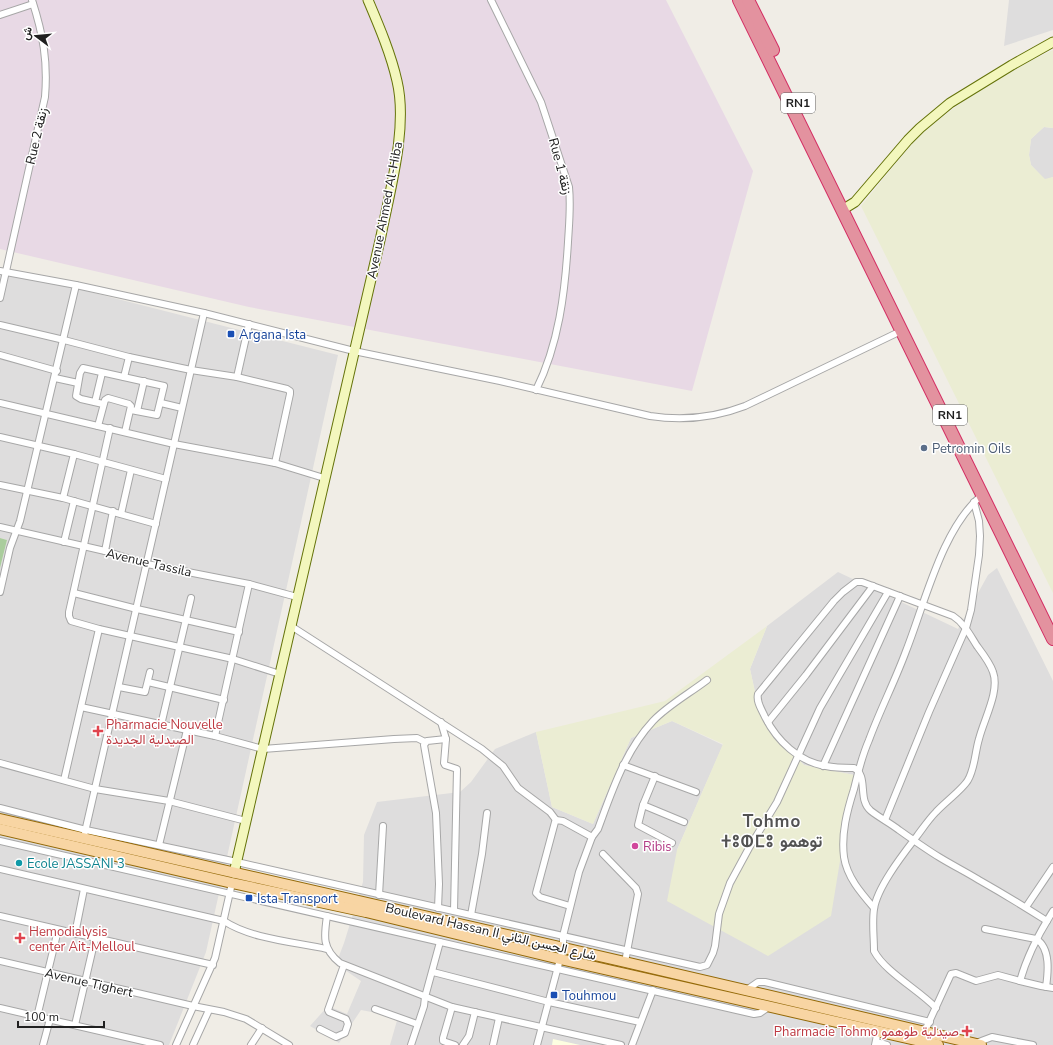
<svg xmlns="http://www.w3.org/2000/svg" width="1053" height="1045" font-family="'Nunito Sans',Vazirmatn,'Noto Sans Tifinagh',sans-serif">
<rect width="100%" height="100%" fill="#f0ede6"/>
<g fill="#dedddd">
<polygon points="1009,0 1053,0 1053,30 1004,46"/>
<polygon points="1044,127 1053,128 1053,177 1045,180 1031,165 1029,155 1031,139"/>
<polygon points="0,269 338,355 206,952 169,1045 0,1045 0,568 7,540 0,538"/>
<polygon points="997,568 1053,681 1053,1045 390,1045 398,1017 361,1010 339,1043 310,1026 328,1006 347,1014 361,981 336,964 344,943 363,882 364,835 377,802 460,792 471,782 495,749 536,732 552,807 593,824 631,738 672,721 723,745 677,850 854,775 804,765 781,742 760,715 750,669 767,626 838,572 958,629 988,575"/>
</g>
<polygon fill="#e8d9e5" points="0,0 666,0 753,171 692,391 249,307 0,249"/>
<g fill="#fdfee1">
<polygon points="17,932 25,934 23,944 15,942"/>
<polygon points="553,1039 580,1045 552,1045"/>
</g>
<g fill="#ebedd3">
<polygon points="1053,50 1053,128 1044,127 1031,139 1029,155 1031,165 1045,179 1053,177 1053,593 861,206 920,134 970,96 1024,64"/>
<polygon points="767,626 750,669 760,715 781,742 804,765 854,775 831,916 768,956 667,901 677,850 723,744 672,721 631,738 593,824 552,807 536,732 665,701"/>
</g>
<polygon fill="#aacd9d" points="0,538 7,540 0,568"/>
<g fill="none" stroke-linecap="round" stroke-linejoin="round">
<defs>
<g id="street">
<path d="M491,0l50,102 28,85c2,19 0,37 -1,55 -3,50 -9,102 -32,148"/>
<polyline points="0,15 33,4"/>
<path d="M0,271l76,14 128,28 150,38 146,30 150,35c33,5 64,2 95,-10l156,-75"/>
<path d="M0,298l45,-201c3,-36 -2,-63 -13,-97"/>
<polyline points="0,325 64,340 129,357 191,370 237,377 287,389 290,391 290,394 275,463"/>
<polyline points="0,355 57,371"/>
<polyline points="124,377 129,357"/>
<polyline points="237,377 249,324"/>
<polyline points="55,378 78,383"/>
<polyline points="95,402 102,373"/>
<polyline points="0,403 174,444 275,463 324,478"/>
<polyline points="161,403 182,408"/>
<polyline points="103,404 81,399 76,396 80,373 83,368 164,386 157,415 131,410"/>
<polyline points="137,411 144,381"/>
<polyline points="98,426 105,400 108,398 129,404 131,406 125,432"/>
<polyline points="110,428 69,612 69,616 71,621 99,629 233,659 280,674"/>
<polyline points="0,437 74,454 166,479"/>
<polyline points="0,485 63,498 156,524"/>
<polyline points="63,498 74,454"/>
<polyline points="121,514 131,470"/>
<polyline points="0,527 105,551 147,564 249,584 297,597"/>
<polyline points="64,542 74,501"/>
<polyline points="105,551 113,511"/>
<polyline points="0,592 10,548 20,521 76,285"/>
<polyline points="74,593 137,609 239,632"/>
<polyline points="291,626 482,749 503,766 518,788 550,812 556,820"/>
<polyline points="148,682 224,700"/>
<polyline points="119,687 145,692 150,672"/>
<polyline points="81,707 215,736 263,749 394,739 417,738 425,742"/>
<polyline points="441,722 446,739 444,763 445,765 457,769 454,911"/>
<polyline points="768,722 806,675 873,586"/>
<polyline points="161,725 191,598"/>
<polyline points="215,736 249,584"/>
<polyline points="0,763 95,789 169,801 246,821"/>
<polyline points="623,765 696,792"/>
<polyline points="823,766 900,596"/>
<polyline points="655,776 643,805 638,825 672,843"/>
<polyline points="64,780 99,629"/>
<polyline points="643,805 684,822"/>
<polyline points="0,808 86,830 237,862 700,967 707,965 713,953 715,946 719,914 730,883 749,848 777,802 820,708 888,592"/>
<polyline points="885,820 929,712 966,628 971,610 979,555 980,536 979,521 974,502"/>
<polyline points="85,832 204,313"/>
<polyline points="0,841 754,1014 760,1013 770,1006"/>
<polyline points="159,845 187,730"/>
<polyline points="603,854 636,888 638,894 625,962"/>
<path d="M0,869l224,52c27,18 71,21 103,28"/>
<polyline points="379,895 383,826"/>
<polyline points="570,906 540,897 536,893 555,822 556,820 563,821 592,837"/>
<polyline points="1026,907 1053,867"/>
<polyline points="438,908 439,884 436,813 424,745 427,741 446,739"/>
<path d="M874,908c-13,-15 -27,-31 -30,-51 -3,-23 3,-46 10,-68 4,-17 8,-33 15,-49 11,-30 26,-59 37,-89 19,-48 36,-123 76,-156"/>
<polyline points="471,915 482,854 487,813"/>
<polyline points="0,916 213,965"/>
<path d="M327,916c-3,20 -5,33 13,47l112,44 169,38"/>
<path d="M985,929l51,10c15,9 12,34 10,48"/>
<polyline points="75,934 84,889"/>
<polyline points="0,961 193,1006 224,1012 246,1019 289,1045"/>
<polyline points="433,972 549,1002 640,1022"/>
<polyline points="1020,981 1041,986 1053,988"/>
<polyline points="745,991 758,982 765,982 930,1022"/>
<polyline points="452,1007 443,1038 443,1041 455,1045"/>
<polyline points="0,1008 160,1045"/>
<path d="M936,1008c-17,-18 -51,-36 -62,-57 0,-14 -2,-29 0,-42 3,-22 30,-56 43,-73 6,-8 12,-17 19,-24 8,-9 27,-23 32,-32 7,-12 7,-28 11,-41 5,-20 21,-48 14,-67 -3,-9 -10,-18 -16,-26 -7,-11 -13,-23 -24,-30l-91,-34h-6l-13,10 -9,9 -76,93c-2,8 4,16 7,23 12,24 34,45 61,49 9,2 18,2 28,2 15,8 3,32 17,43 9,7 19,12 28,19 13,9 27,19 40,27 13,8 27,15 40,23 23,13 46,27 68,41"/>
<polyline points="375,1009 417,1024"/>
<polyline points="37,1017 58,930"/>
<polyline points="75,1025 95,939"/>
<polyline points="320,1029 336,1037 345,1033 348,1024 346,1019 329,1012 328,1010 344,965"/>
<path d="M924,1033l27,-59 5,-1 20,8 22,-6 22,6c7,-25 19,-48 33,-70"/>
<polyline points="876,1042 887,1045"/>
<polyline points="976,1043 992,1037 1033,1045"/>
<polyline points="43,1045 50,1019"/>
<polyline points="176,1045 215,958 232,883"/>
<polyline points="193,1045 209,1010"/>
<polyline points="251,1045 262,1028"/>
<polyline points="411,1045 424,1006 425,997 440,942"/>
<polyline points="463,1045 469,1036 475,1012"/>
<polyline points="493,1045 499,1018"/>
<path d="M537,1045l26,-97v-12l16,-64 13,-35 6,-8c14,-38 27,-78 55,-108 14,-15 37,-28 54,-41"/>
<polyline points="632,1045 653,990"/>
<polyline points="875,1045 878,1031"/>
</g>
<g id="secondary">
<polyline points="842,210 855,202 908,140 920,128 950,103 1012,65 1053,42"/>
<path d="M234,873l147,-637c9,-46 27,-109 16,-155 -6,-27 -18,-55 -29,-81"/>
</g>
<g id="primary">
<polyline points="0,819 625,962 981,1045"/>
<polyline points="0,829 232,883 366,912 560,959 938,1045"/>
</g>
<g id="highway">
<polyline points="739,0 1053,639"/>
<polyline points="748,0 773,50"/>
</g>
</defs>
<use href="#street" stroke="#a7a7a7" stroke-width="8"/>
<use href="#secondary" stroke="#65730a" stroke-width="11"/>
<use href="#primary" stroke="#946907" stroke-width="12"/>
<use href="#highway" stroke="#d32e63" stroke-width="14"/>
<use href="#street" stroke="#fff" stroke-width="6"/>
<use href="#secondary" stroke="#f3f7bd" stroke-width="9"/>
<use href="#primary" stroke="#f8d5a3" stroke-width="10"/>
<use href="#highway" stroke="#e3929f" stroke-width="12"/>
</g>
<g fill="#1a4fb4" stroke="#fff" stroke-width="1.5">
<rect x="227" y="330" width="8" height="8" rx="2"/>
<rect x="245" y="894" width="8" height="8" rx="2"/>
<rect x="550" y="991" width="8" height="8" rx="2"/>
</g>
<circle fill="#5c6f8a" stroke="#fff" stroke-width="1.5" cx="924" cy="448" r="4"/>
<g fill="#e0444e" stroke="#fff" stroke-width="1.5">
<path d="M96 725h4v4h4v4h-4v4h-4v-4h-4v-4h4z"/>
<path d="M18 932h4v4h4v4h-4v4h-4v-4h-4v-4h4z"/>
<path d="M965 1025h4v4h4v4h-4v4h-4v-4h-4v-4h4z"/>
</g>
<circle fill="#d1479c" stroke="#fff" stroke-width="1.5" cx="635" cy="846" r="4"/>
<circle fill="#0f9aa8" stroke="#fff" stroke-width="1.5" cx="19" cy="863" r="4"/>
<g text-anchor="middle" stroke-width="3" stroke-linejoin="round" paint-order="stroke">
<g fill="#fff" stroke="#636363" stroke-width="1">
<rect x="781" y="93" width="34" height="20" rx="3"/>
<rect x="933" y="405" width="34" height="20" rx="3"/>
</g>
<g font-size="12" font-weight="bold" fill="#202020">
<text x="798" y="107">RN1</text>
<text x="950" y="419">RN1</text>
</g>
<g font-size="13" fill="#202020" stroke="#fff">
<text transform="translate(36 136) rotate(-77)" y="5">Rue 2 زنقة</text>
<text transform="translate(561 166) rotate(75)" y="5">Rue 1 زنقة</text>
<text transform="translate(384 210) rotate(-79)" y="5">Avenue Ahmed Al-Hiba</text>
<text transform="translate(149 562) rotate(13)" y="5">Avenue Tassila</text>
<text transform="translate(491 931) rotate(13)" y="5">Boulevard Hassan II شارع الحسن الثاني</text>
<text transform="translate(89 982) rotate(13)" y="5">Avenue Tighert</text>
</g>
<g font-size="13" fill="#164399" stroke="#fff" text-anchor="start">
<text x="239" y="339">Argana Ista</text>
<text x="257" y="903">Ista Transport</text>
<text x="562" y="1000">Touhmou</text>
</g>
<g font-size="13" fill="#4e5e75" stroke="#fff" text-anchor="start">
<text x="932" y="453">Petromin Oils</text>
</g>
<g font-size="13" fill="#be3a42" stroke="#fff" text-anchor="start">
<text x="106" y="729">Pharmacie Nouvelle<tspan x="106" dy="15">الصيدلية الجديدة</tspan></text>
<text x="29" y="936">Hemodialysis<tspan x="29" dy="15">center Ait-Melloul</tspan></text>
<text x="959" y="1036" text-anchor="end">Pharmacie Tohmo صيدلية طوهمو</text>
</g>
<g font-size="13" fill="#b23c85" stroke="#fff" text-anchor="start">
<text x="643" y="851">Ribis</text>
</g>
<g font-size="13" fill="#0d838f" stroke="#fff" text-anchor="start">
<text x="27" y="868">Ecole JASSANI 3</text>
</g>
<g font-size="17" font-weight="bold" letter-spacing="1" fill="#535353" stroke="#fff">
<text x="772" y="827">Tohmo<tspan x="772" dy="20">ⵜⵓⵀⵎⵓ توهمو</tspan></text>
</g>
</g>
<g transform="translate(36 36) rotate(286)" stroke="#ffffff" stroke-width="3" paint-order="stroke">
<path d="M0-3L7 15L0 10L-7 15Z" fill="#202020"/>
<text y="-6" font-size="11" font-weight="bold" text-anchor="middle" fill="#202020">ش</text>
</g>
<path d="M18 1021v6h86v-6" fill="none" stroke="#202020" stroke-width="2"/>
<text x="24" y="1021" font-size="12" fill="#202020" stroke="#ffffff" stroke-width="3" paint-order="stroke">100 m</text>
</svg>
